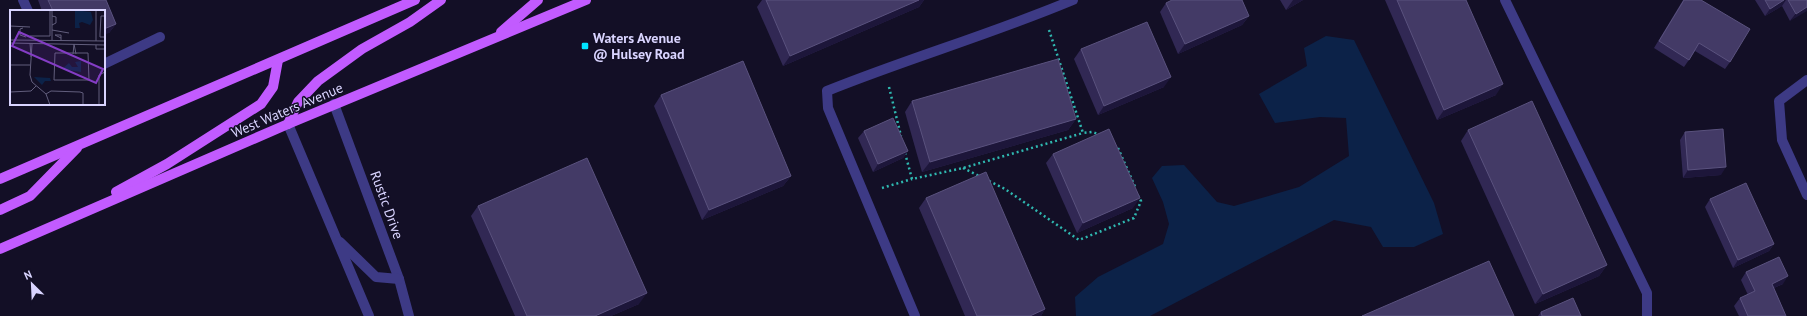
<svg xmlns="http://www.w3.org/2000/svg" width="1807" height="316" font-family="'PT Sans',sans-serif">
<rect width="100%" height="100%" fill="#130f26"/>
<polygon fill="#0c2248" points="1326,36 1354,40 1434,203 1443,234 1414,247 1383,247 1371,227 1334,220 1150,316 1076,316 1075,297 1098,277 1163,244 1169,224 1163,202 1152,178 1162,166 1184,165 1217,202 1234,206 1299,187 1349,156 1346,118 1320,117 1275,123 1259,94 1307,66 1304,48"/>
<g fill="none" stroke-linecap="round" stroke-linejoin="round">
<g stroke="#2fb8b0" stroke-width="2.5" stroke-dasharray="2 3" stroke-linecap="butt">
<polyline points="1049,30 1083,133 1092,132 1101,135"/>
<polyline points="889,87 901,136"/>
<polyline points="1118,148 1136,189"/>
<polyline points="905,153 912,179 963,168 1083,133"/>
<polyline points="963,168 981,177"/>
<polyline points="989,181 1005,189 1079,240 1134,218 1141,201 1138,196"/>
<polyline points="882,188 912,179"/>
</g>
<g stroke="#3d3a85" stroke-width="10">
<polyline points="23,0 28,11"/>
<polyline points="1505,0 1647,293 1647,316"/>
<polyline points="104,64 160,37"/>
<polyline points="1807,80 1779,101 1782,140 1807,195"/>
<polyline points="334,104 399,279 409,316"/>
<polyline points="288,124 369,316"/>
<polyline points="340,242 376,277 399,279"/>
<path d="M915,316l-87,-208 -1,-17c82,-33 165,-57 246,-91"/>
</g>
<g stroke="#c25bff" stroke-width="10">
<polyline points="501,32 538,0"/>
<polyline points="288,124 298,102 318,81 362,49 410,22 441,0"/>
<polyline points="0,179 415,0"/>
<polyline points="116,192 167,164 261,104 273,87 278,60"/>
<polyline points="0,210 30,196 77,148"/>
<polyline points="0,249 288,124 586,0"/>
</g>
</g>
<g fill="#312854">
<polygon points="38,0 106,0 116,24 109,33 104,11 42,11"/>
<polygon points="762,0 924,0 919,7 783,66 757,7"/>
<polygon points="1280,0 1303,0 1286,10"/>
<polygon points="1385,0 1466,0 1496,95 1437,120"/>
<polygon points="1683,0 1701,0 1730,62 1725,69 1695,51 1684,67 1654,48"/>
<polygon points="1755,0 1807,0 1790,21 1782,6 1765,16"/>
<polygon points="1166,3 1249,16 1242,25 1178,54 1160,12"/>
<polygon points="1081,49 1164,87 1098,115 1074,59"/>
<polygon points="661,95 791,176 783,186 702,220 654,106"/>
<polygon points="912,101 1076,119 1068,130 922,172 905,112"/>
<polygon points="1468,130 1607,265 1599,276 1535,304 1461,141"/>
<polygon points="864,131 908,151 903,158 873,172 858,138"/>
<polygon points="1685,132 1721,175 1683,178 1680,140"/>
<polygon points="1053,154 1133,208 1077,233 1046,163"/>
<polygon points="926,198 1045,309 1041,316 965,316 919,208"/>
<polygon points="1710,199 1774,244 1769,251 1733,268 1705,207"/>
<polygon points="478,206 639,304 611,316 515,316 471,216"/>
<polygon points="1746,272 1783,284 1774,288 1786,316 1739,316 1734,306 1740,298 1748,295 1741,280"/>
<polygon points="1541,312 1581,316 1538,316"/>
</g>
<g fill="#1d163a">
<polygon points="919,0 924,0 919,7 783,66 790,56"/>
<polygon points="1293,0 1303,0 1286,10"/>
<polygon points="1784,0 1786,0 1782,6 1765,16 1770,9"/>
<polygon points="1807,7 1807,11 1790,21 1796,14"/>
<polygon points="1249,16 1242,25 1178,54 1185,44"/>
<polygon points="116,24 109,33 104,35 104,29"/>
<polygon points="1171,77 1164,87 1098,115 1104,106"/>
<polygon points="1503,84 1496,95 1437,120 1444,110"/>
<polygon points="1076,119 1068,130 922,172 930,162"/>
<polygon points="908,151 903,158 873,172 878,164"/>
<polygon points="1726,167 1721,175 1683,178 1688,170"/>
<polygon points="791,176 783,186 702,220 709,210"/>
<polygon points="1140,198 1133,208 1077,233 1083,223"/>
<polygon points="1774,244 1769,251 1733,268 1738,260"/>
<polygon points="1607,265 1599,276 1535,304 1543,294"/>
<polygon points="1788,276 1783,284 1766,291 1772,284"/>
<polygon points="647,293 639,304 611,316 595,316"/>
<polygon points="1045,309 1041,316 1030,316"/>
</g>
<g fill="#433a66" stroke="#5a527e">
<polygon points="48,0 106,0 116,24 104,29 104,11 53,11"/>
<polygon points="766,0 919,0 790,56"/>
<polygon points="1172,0 1242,0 1249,16 1185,44 1166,3"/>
<polygon points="1397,0 1466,0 1503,84 1444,110"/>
<polygon points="1684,0 1701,0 1750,29 1730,62 1699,43 1689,60 1659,41"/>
<polygon points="1765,0 1784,0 1770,9"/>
<polygon points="1788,0 1807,0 1807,7 1796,14"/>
<polygon points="1147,22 1171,77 1104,106 1081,49"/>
<polygon points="1058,59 1076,119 930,162 912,101"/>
<polygon points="743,61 791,176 709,210 661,95"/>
<polygon points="1532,101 1607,265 1543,294 1468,130"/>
<polygon points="893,118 908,151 878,164 864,131"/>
<polygon points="1109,129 1140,198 1083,223 1053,154"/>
<polygon points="1723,129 1726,167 1688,170 1685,132"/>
<polygon points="587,158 647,293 595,316 527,316 478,206"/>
<polygon points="986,172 1045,309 1030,316 977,316 926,198"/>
<polygon points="1746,183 1774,244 1738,260 1710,199"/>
<polygon points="1779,257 1788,276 1772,284 1786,316 1748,316 1740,298 1755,291 1746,272"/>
<polygon points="1489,261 1514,316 1362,316"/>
<polygon points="1573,298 1581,316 1542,316 1541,312"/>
</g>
<rect fill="#00e5ff" stroke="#130f26" stroke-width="1.5" x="581" y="42" width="8" height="8" rx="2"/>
<g text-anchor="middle" stroke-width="3" stroke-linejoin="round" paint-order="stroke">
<g font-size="14" font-weight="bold" fill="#d9d4ff" stroke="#130f26" text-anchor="start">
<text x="593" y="43">Waters Avenue<tspan x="593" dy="16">@ Hulsey Road</tspan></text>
</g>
<g font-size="14" fill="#d9d4ff" stroke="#130f26">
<text transform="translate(287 110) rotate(-23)" y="5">West Waters Avenue</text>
<text transform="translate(387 205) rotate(70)" y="5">Rustic Drive</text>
</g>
</g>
<g transform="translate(10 10)">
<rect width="95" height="95" fill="#130f26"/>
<path d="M65,0l16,2 2,8 -3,5 -8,-3 -3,1 1,5h-5zM71,51v11l-19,-3 7,-6 3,4h6l-3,-5zM24,67l16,1 1,3h-6l-3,4z" fill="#0c2248"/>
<path fill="none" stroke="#625e7d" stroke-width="1" d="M95,6h-4l-1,18v3h5M42,15l4,-2v-6l-4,-1M0,16l20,1M13,18l-3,1v6l6,2M42,20l17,3M20,26h20v-26M51,28l-6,-3h6v5M0,30l95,1M42,30v-30M86,31v-31M0,33l95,2M20,33l1,14M22,34l-2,31 2,7 14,12 4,11M86,35v4h9M45,43h33l1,27h-35zM63,44l1,-10 2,10M0,55h20M0,82l21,-1 5,-5M36,84l5,-3 29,1 3,1v12M89,95v-30l6,-3"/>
<path fill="#843dc5" fill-opacity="0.15" stroke="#843dc5" stroke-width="2" d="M9,22l84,37 -7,14 -84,-37z"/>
<rect width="95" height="95" fill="none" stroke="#d9d4ff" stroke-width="2"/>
</g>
<g transform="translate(32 284) rotate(336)" stroke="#130f26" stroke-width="3" paint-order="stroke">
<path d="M0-3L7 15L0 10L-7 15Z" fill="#d9d4ff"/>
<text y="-6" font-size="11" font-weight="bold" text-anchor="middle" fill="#d9d4ff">N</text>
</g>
</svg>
